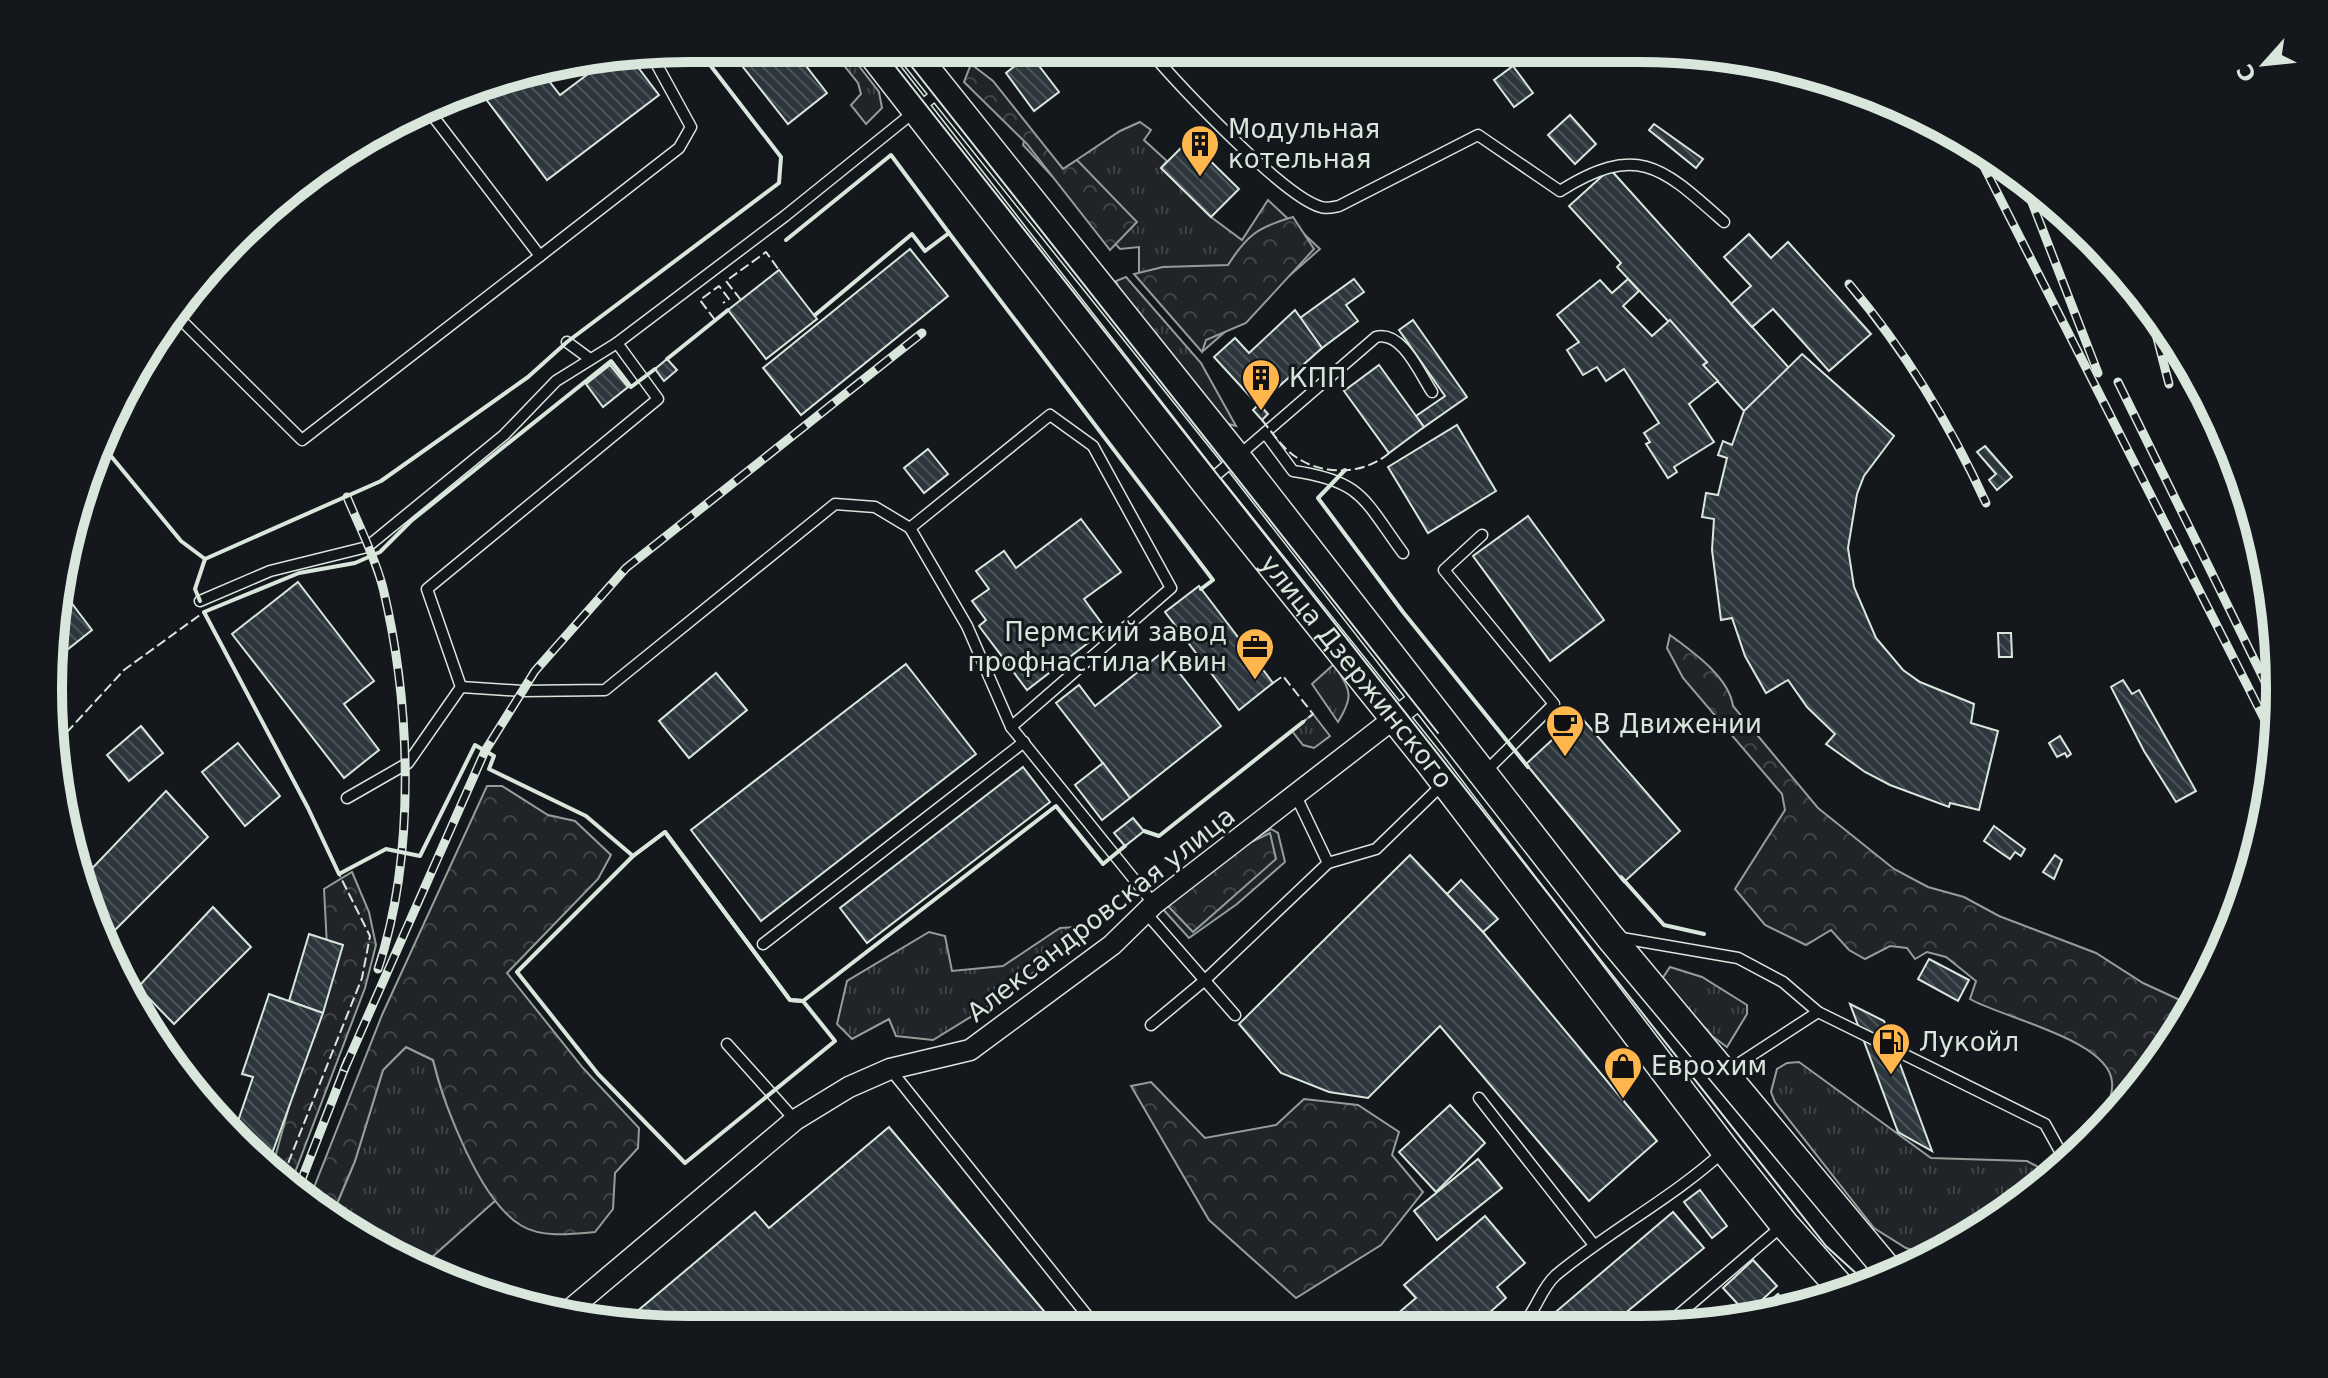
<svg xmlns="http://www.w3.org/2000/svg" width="2328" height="1378" font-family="'DejaVu Sans',sans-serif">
<defs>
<pattern id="grass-tufts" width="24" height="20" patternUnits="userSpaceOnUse" patternTransform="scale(2)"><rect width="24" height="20" fill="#202428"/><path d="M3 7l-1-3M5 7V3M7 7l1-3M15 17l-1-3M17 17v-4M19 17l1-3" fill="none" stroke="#404447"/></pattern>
<pattern id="forest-crowns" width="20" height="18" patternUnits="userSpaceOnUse" patternTransform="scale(2)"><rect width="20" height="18" fill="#202428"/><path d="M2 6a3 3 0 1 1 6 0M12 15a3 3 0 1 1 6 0" fill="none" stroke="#404447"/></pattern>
<pattern id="building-back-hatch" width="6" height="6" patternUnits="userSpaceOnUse" patternTransform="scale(2)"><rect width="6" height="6" fill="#2c363c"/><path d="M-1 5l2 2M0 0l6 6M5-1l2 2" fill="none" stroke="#4a5358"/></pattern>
</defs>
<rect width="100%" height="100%" fill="#14181c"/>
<g fill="url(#grass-tufts)" stroke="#939e99" stroke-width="2">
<polygon points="830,48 845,48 879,92 882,108 866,124 851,105 861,94 858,83"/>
<polygon points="1140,122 1151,130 1144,140 1167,161 1161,168 1211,217 1242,240 1268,200 1320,249 1203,351 1139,274 1139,247 1120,249 1023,145 1028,127 1063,169 1120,131"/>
<polygon points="1126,277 1201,363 1236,426 1213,420 1128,311 1116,281"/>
<path d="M1334,664c16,27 21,30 4,58l-26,-38z"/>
<polygon points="1313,714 1330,736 1314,748 1303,745 1292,731"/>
<polygon points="1271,829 1278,833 1285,862 1237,904 1189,938 1161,907 1224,856"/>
<polygon points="1075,927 1071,944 995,1002 933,1040 896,1036 889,1019 852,1039 837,1024 847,981 929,932 945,936 952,971 1003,966 1060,928"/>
<polygon points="1670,967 1702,977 1747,1005 1747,1014 1727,1047 1712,1036 1662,979"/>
<path d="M406,1047l27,13c12,52 35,95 63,140l-74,66 -92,-46 25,-59 28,-91z"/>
<polygon points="1799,1062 1931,1158 2027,1161 2051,1174 1960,1244 1934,1256 1906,1248 1874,1228 1775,1102 1771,1092 1777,1069 1787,1063"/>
</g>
<g fill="url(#forest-crowns)" stroke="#939e99" stroke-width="2">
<polygon points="971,64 993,81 1063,169 1077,160 1137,222 1110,250 1027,144 964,82"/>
<path d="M1293,217l21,32 -68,74 -40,17 -4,12 -68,-78 29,-7 65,-2c19,-30 30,-38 65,-48z"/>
<path d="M1670,635c23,17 59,42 63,71l85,102 76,61 34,18 36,10 35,19 97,37 47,30 50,23 -21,39 -57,70 -7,-8c2,-7 5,-17 4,-25 -3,-42 -109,-64 -142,-83l6,-18 -30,-24 -19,-5 -12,7 -8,-11 -17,-2 -25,13 -16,-9 -18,-20 -25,15 -41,-20 -30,-36 50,-79 -3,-16 -99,-116 -16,-30z"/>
<path d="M487,786h15l46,29 27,6 36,34 -13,24 -91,94 76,95 56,60 -1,20 -23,25 -2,36 -18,23c-22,2 -53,6 -73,-6 -42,-24 -78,-121 -89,-166l-27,-13 -23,23 -28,91 -25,59 -21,-20 73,-185z"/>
<polygon points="1270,833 1276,859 1193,932 1168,906 1228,853"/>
<polygon points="352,872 369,912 376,945 365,988 291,1183 273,1165 303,1055 311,1006 328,965 324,889"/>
<polygon points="1151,1082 1205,1138 1276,1125 1304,1099 1358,1105 1399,1132 1392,1155 1423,1192 1381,1245 1296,1298 1209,1220 1131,1086"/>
</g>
<g fill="url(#building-back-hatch)" stroke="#d8e6dc" stroke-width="2">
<polygon points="728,48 792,48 827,93 788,124"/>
<polygon points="1551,49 1595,49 1596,50 1582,64 1573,56 1566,63"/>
<polygon points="1030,54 1059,92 1034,111 1006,73"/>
<polygon points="631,58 659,95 547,180 476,86 542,72 560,95 604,62"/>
<polygon points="1513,66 1533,93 1514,107 1494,80"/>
<polygon points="1570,115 1596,144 1575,164 1548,135"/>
<polygon points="1654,124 1703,159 1696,168 1649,130"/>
<polygon points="1189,140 1239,189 1211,217 1161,168"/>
<polygon points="1610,169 1790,369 1744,411 1703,365 1707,362 1617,267 1621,263 1569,206"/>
<polygon points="1749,234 1771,258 1788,242 1871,334 1829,371 1773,309 1752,327 1731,304 1751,286 1724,257"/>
<polygon points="910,249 948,296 801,415 763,368"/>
<polygon points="779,270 817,319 766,359 728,310"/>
<polygon points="1354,279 1364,292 1346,305 1358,321 1322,348 1300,318"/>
<polygon points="1628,279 1639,291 1623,306 1652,336 1670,320 1707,362 1703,365 1718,381 1689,404 1714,442 1674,467 1677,472 1668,478 1646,444 1650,442 1644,433 1659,423 1624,369 1606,381 1597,367 1583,375 1567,350 1579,342 1557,315 1600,280 1612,293"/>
<polygon points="1295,310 1322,348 1258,405 1214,357 1235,338 1249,353"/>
<polygon points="1413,320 1467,397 1424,427 1416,416 1445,396 1399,330"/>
<polygon points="1802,354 1894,436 1864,476 1857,494 1848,548 1854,587 1876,638 1903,670 1920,682 1974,704 1971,723 1998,731 1979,810 1950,803 1949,807 1890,785 1865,772 1826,744 1835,734 1807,707 1788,680 1766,693 1745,656 1732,618 1721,620 1712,550 1714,519 1702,517 1706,493 1718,495 1727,458 1718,455 1723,441 1732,445 1744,411"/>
<polygon points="667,359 677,370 664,381 655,369"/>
<polygon points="610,365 628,387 603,407 586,384"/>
<polygon points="1379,365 1424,427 1389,453 1344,391"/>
<polygon points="1259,404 1268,414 1262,420 1253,410"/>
<polygon points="1457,425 1496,491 1428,533 1388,467"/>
<polygon points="1985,446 2012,477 1997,490 1989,480 1996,474 1977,452"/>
<polygon points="928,449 948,474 924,493 904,468"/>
<polygon points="1528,516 1604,620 1550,661 1473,556"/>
<polygon points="1081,519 1121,572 1084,599 1106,629 1027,690 979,626 986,620 972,601 989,589 976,571 1004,551 1016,568"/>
<polygon points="298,582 374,681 344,704 379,750 344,778 232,634"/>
<polygon points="1199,586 1273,683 1239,710 1165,612"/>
<polygon points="64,593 92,630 53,661"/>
<polygon points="1998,633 2011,633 2012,657 1999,657"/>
<polygon points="1163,652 1221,726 1130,798 1056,703 1079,685 1095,706"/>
<polygon points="906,664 976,754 761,921 691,830"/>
<polygon points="716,673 747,710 689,758 659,721"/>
<polygon points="2123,680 2132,694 2139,690 2196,791 2176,802 2144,751 2111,687"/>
<polygon points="1579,715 1680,831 1624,882 1526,764"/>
<polygon points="141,726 163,753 129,781 107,755"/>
<polygon points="2060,736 2071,754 2067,757 2065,753 2057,757 2049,743"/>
<polygon points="238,743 280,796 245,826 202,772"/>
<polygon points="1103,763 1130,798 1102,820 1075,785"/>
<polygon points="1023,767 1050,802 867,943 840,908"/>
<polygon points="166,791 208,837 106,939 82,895 80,881"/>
<polygon points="1133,818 1144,831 1125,846 1114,833"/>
<polygon points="1994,826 2025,849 2021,856 2015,852 2010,859 1984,841"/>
<polygon points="1410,855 1483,932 1657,1141 1589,1201 1440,1026 1368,1098 1329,1092 1281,1073 1239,1024"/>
<polygon points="2055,855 2062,860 2054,879 2043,872"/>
<polygon points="1461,880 1498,919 1483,932 1447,894"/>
<polygon points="213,907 251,947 174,1024 138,987"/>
<polygon points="309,934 343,945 323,1013 289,1001"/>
<polygon points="1929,959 1969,980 1958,1001 1918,979"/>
<polygon points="269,994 323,1013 269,1162 235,1130 253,1077 242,1074"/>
<polygon points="1850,1004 1884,1021 1932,1151 1898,1132"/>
<polygon points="1450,1105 1485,1143 1436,1192 1399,1152"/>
<polygon points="889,1127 1059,1329 647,1329 622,1324 755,1212 769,1228"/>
<polygon points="1478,1159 1502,1188 1437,1240 1414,1211"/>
<polygon points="1700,1190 1727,1226 1712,1238 1684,1202"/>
<polygon points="1673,1212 1704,1248 1606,1329 1552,1329 1545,1321"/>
<polygon points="1485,1216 1525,1263 1497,1287 1506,1298 1471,1329 1395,1329 1389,1321 1416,1298 1404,1285"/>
<polygon points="1753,1260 1777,1286 1747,1314 1723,1288"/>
<polygon points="1778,1294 1789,1307 1754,1314"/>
</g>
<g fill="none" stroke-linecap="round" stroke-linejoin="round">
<defs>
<g id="service">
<path d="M1148,49c28,33 135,148 173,158 5,2 13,0 18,-1l139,-71 82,56c78,-49 102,-24 164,31"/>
<polyline points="540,256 679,148 691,127 651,54"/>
<polyline points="174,313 302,440 540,256 429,111"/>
<polyline points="567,342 590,359"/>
<path d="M1265,433l28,38c70,10 71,29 110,82"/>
<path d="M1208,482l168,-145c26,-7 44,37 56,55"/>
<polyline points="910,528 967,626 1011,727"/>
<polyline points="1482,535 1444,570 1554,704 1485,772"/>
<polyline points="200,601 270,571 367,547 504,435 556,381 617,343"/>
<polyline points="461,687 522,691 605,690 835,504 875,507 910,528 1050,415 1093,446 1171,588 1011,727 1154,904"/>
<polyline points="347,798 408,763 461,687 427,589 658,399 617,343 785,216 940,91"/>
<polyline points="1328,863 1376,849 1445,782"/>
<polyline points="1146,913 1235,1015"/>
<polyline points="1616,937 1738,958 1783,982 1818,1012"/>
<polyline points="763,944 1024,742"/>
<polyline points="1151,1025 1205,980 1328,863 1296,796"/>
<polyline points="727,1044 795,1120"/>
<polyline points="890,1069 1098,1329"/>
<polyline points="1726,1072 1818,1012 2045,1124 2066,1162"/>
<polyline points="1479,1098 1594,1245"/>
<path d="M1517,1329c19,-14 22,-39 39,-54 54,-45 117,-77 169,-125"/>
<polyline points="1662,1329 1782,1226"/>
</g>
<polyline id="minor" points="566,1313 795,1120 849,1087 890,1069 970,1050 1112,945 1154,904 1423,696"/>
<g id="secondary">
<path id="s1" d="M868,48l338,435 225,281 294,386 59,74 63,71"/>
<polyline points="909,48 1237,458 1610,937 1892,1275"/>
</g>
</defs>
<use href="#service" stroke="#d8e6dc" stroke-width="13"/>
<use href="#minor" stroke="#d8e6dc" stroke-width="23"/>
<use href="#secondary" stroke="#d8e6dc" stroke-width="31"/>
<use href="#service" stroke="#14181c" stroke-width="10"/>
<use href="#minor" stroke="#14181c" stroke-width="20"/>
<use href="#secondary" stroke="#14181c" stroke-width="28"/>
<g stroke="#d8e6dc" stroke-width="2">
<polyline points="881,48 1826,1246 1869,1285"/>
<polyline points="897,48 1438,733"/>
</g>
<defs>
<g id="rail">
<polyline points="1695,52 1705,65"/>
<polyline points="1973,145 2275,740"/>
<polyline points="2023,179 2098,373"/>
<path d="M1849,284c57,68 100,138 137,219"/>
<polyline points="2148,303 2169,384"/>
<polyline points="2118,382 2278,708"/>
<path d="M347,497c12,29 28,60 36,91 28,117 33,266 -5,381"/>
<polyline points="344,1070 485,751 535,671 626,568 922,333"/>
<polyline points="298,1189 348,1060"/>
</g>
</defs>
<use href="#rail" stroke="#d8e6dc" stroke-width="9"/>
<use href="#rail" stroke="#14181c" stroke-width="6" stroke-dasharray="18" stroke-linecap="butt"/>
<g stroke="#d8e6dc" stroke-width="2" stroke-dasharray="10 4" stroke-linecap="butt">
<polyline points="741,300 726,281 766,252 779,270"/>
<polyline points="715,320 700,300 719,286 729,299 723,303"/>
<path d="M1262,420c10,12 20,28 34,37 27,19 68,18 93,-4"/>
<polyline points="1273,683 1283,676 1313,714 1303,722"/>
<polyline points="57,743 124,670 204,612"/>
<polyline points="283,1176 362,978 370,936 339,874"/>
</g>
<g stroke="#d8e6dc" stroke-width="4">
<polyline points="786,240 891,155 949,233"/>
<polyline points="815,315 912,234 925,251 949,233 1213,580 1201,589"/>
<polyline points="667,359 728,310"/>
<polyline points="655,369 631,387 611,361 411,521 380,552 355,563 299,573 204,612 308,808 339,874 386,849 420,856 475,745 494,756 489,769 586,816 633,856 665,832 790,1000 803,1001 1056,806 1103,864 1125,846"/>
<polyline points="101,444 181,541 205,559 381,481 528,377 567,342 779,183 781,157 697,48"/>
<polyline points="1345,470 1318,498 1403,612 1528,767"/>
<polyline points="200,601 195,589 205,559"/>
<polyline points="1144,831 1159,836 1303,722"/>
<polygon points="665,832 790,1000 803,1001 835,1041 685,1163 598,1074 517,972 633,856"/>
<polyline points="1621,877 1664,925 1704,934"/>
</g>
</g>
<defs>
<symbol id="building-pin" viewBox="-11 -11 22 30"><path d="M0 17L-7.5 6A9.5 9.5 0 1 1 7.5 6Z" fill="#ffb74d" stroke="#14181c"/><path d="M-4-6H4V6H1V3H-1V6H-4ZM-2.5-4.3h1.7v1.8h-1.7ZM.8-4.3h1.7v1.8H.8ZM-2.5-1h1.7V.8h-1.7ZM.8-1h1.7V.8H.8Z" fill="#111"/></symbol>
<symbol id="office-pin" viewBox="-11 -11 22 30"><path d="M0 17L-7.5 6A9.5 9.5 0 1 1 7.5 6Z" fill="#ffb74d" stroke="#14181c"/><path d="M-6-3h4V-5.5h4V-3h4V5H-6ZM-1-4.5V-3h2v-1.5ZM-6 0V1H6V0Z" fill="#111"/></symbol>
<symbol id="cafe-pin" viewBox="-11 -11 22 30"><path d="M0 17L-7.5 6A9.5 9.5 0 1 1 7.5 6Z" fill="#ffb74d" stroke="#14181c"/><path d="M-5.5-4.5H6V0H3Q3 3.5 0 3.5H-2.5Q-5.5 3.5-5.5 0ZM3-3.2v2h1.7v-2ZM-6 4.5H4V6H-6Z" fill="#111"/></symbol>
<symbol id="fuel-pin" viewBox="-11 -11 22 30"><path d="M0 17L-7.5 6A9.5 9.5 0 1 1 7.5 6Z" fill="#ffb74d" stroke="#14181c"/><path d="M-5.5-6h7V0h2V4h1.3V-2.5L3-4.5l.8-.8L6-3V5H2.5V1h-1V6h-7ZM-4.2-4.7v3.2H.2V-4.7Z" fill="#111"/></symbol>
<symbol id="shop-pin" viewBox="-11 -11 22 30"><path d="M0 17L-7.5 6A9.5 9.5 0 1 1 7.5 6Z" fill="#ffb74d" stroke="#14181c"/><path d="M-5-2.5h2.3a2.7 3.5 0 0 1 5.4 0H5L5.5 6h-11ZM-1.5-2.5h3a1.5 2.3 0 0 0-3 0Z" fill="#111"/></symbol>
</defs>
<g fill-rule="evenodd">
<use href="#building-pin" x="1178" y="122" width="44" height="60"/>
<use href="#building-pin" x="1239" y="356" width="44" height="60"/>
<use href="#office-pin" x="1233" y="625" width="44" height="60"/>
<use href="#cafe-pin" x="1543" y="702" width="44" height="60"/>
<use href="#fuel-pin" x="1869" y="1020" width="44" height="60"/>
<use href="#shop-pin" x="1601" y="1044" width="44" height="60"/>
</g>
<g text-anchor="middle" stroke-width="6" stroke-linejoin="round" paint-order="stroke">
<g font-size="26" fill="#d8e6dc" stroke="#14181c" text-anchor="start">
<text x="1228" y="138">Модульная<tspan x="1228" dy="30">котельная</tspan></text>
<text x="1289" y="387">КПП</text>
<text x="1227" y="641" text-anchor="end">Пермский завод<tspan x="1227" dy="30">профнастила Квин</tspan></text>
<text x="1593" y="733">В Движении</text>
<text x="1919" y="1051">Лукойл</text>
<text x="1651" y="1075">Еврохим</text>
</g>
<g font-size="26" fill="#d8e6dc" stroke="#14181c">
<text dy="9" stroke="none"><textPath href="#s1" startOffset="792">улица Дзержинского</textPath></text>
<text transform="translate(1101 914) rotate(-38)" y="9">Александровская улица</text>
</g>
</g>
<path d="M0 0H2328V1378H0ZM689 62H1639A627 627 0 0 1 2266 689V689A627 627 0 0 1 1639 1316H689A627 627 0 0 1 62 689V689A627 627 0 0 1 689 62Z" fill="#14181c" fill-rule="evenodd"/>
<path fill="none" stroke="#d8e6dc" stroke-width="10" d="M689 62H1639A627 627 0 0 1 2266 689V689A627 627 0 0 1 1639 1316H689A627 627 0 0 1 62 689V689A627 627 0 0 1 689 62Z"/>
<g transform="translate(2264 64) rotate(243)" stroke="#14181c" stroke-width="6" paint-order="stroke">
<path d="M0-6L14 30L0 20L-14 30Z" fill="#d8e6dc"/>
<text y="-12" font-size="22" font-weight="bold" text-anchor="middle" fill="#d8e6dc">С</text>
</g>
</svg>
